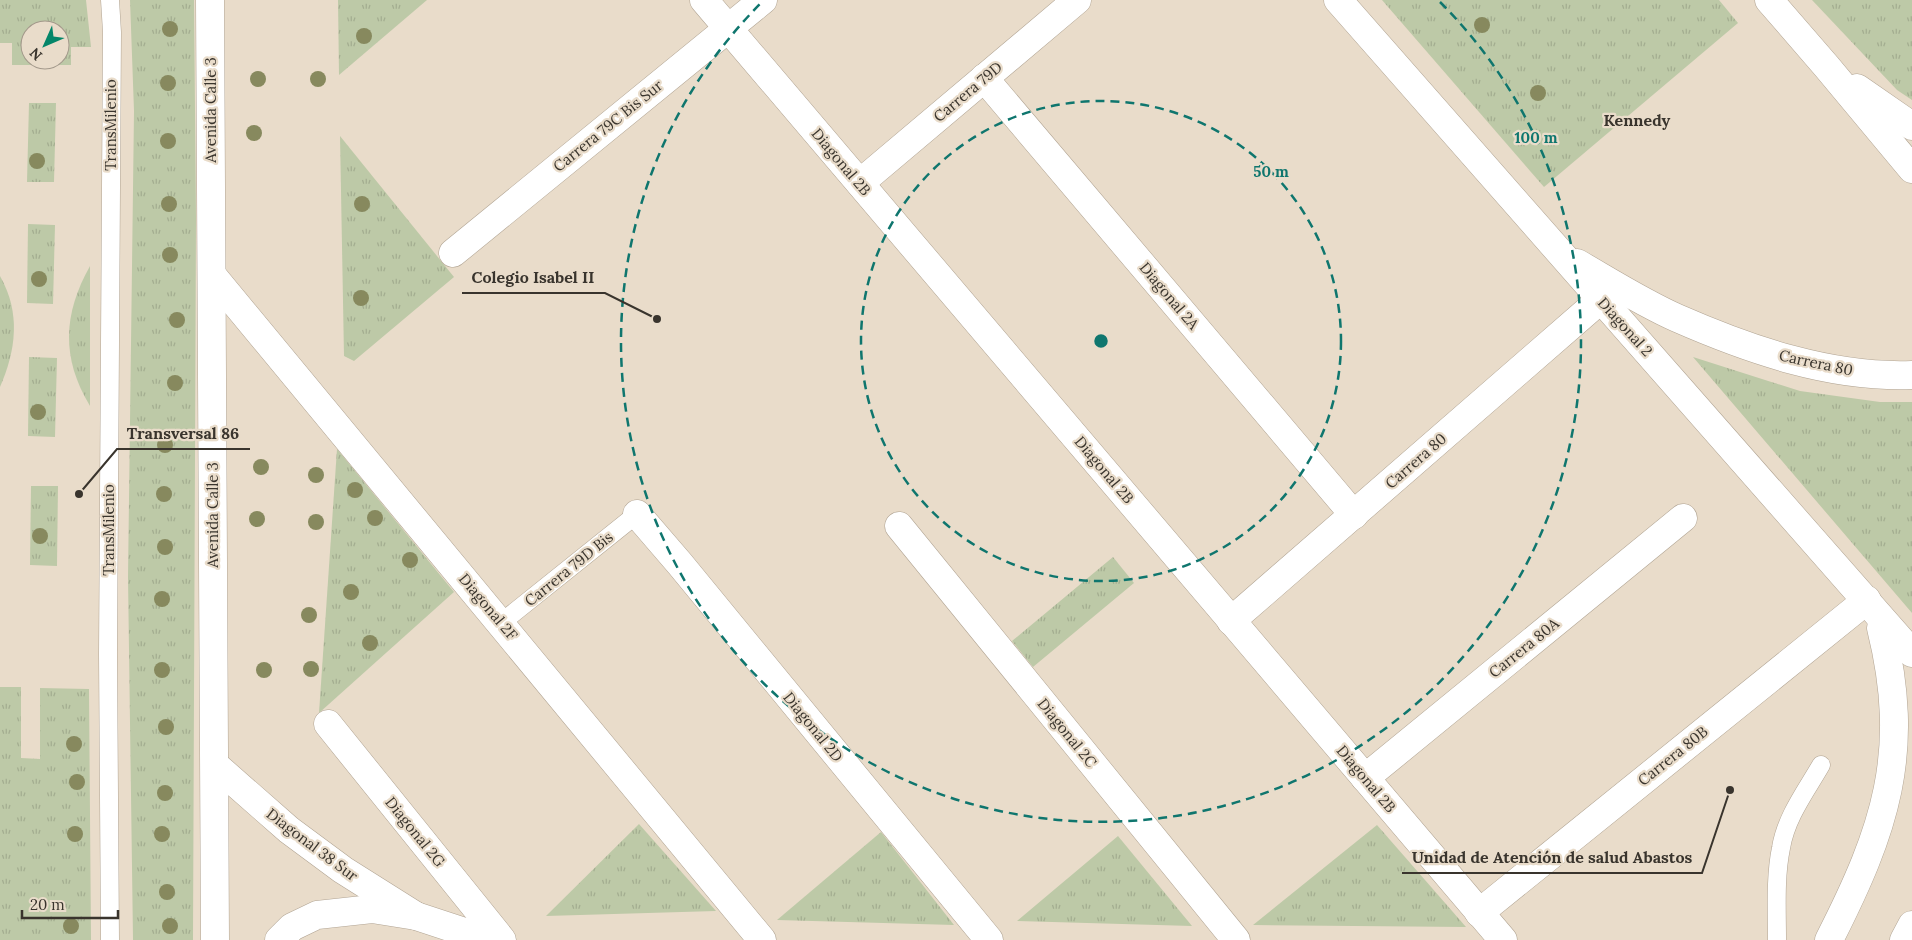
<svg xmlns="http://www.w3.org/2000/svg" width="1912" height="940" font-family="Lora,serif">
<defs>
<pattern id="grass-tufts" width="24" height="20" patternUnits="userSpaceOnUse" patternTransform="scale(1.25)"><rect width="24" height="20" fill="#bdc9a7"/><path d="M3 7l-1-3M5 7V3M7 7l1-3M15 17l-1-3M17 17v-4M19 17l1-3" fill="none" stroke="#a3ad90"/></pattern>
</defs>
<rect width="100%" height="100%" fill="#e9dcca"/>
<g fill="url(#grass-tufts)" fill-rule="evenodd">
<path d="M0,0h86l5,47h-20v18h-59v-22h-12zM30,30h30v30h-30z"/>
<polygon points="130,0 194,0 196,219 193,940 133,940 128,577 134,111"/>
<polygon points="338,0 427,0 339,75"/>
<polygon points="1382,0 1719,0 1738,23 1544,187"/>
<polygon points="1812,0 1912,0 1912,100 1897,90"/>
<polygon points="29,103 56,103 54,182 27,182"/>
<polygon points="340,136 454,277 354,361 344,356"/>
<polygon points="28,224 55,225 53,304 27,303"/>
<path d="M90,266v140c-29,-48 -27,-92 0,-140z"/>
<path d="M0,276c21,37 16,74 0,111z"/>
<polygon points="29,357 57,358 55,437 28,436"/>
<polygon points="1693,357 1800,391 1880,402 1912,402 1912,613"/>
<polygon points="337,449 454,592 319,713"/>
<polygon points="31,486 58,486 57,566 30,565"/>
<polygon points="1113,557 1134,583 1033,667 1012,641"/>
<polygon points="0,687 21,687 21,758 40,759 40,688 89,689 91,940 0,940"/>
<polygon points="639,824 716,911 546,916"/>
<polygon points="1377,825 1466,927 1253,925"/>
<polygon points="881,832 954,925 777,920"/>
<polygon points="1118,836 1192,926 1017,921"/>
</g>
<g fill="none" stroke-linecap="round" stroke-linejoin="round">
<defs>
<g id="lane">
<polyline points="501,623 637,514"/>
<polyline points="110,940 108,654 112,32 110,0"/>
<path d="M1777,940c0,-30 -2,-63 4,-92 5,-31 25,-57 40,-83"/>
</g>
<g id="street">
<polyline points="704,0 1503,940"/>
<polyline points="984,78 1354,515"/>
<polyline points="860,183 1077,0"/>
<polyline points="453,253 763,0"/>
<polyline points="212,275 762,940"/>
<polyline points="637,514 680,564 989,940"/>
<polyline points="899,526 1236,940"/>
<polyline points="1231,621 1600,300"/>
<polyline points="328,724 502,940"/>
<polyline points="215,765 289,830 343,870 416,916"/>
<polyline points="1365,778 1683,518"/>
<polyline points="1479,913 1867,600"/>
<polyline points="279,940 292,927 317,915 372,909 416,916 489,940"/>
</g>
<g id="primary">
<polyline points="1338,0 1912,653"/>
<polyline points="1769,0 1827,67 1912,169"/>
<polyline points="1857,88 1912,126"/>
<path d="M1577,263c33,19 66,40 100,55 73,32 154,60 235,57"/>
<path d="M1829,940c56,-110 83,-187 52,-312"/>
<polyline points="1904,940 1912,925"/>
</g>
<polyline id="highway" points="210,0 215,940"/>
</defs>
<use href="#lane" stroke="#b1a493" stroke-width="19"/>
<use href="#street" stroke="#b1a493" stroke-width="29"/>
<use href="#primary" stroke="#b1a493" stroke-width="29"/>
<use href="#highway" stroke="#b1a493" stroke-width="29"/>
<use href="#lane" stroke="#fff" stroke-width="18"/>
<use href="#street" stroke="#fff" stroke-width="28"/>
<use href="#primary" stroke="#fff" stroke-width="28"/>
<use href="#highway" stroke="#fff" stroke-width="28"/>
</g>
<g fill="#87895e">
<circle cx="1482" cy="25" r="8"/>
<circle cx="170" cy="29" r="8"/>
<circle cx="364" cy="36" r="8"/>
<circle cx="258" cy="79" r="8"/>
<circle cx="318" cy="79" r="8"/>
<circle cx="168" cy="83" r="8"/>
<circle cx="1538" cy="93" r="8"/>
<circle cx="254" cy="133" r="8"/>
<circle cx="168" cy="141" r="8"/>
<circle cx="37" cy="161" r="8"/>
<circle cx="169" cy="204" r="8"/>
<circle cx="362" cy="204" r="8"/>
<circle cx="170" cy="255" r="8"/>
<circle cx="39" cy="279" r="8"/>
<circle cx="361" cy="298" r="8"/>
<circle cx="177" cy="320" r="8"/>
<circle cx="175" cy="383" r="8"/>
<circle cx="38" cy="412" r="8"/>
<circle cx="165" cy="445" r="8"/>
<circle cx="261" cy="467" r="8"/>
<circle cx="316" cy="475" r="8"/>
<circle cx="355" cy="490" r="8"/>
<circle cx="164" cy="494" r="8"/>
<circle cx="375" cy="518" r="8"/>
<circle cx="257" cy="519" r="8"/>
<circle cx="316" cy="522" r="8"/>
<circle cx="40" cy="536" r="8"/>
<circle cx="165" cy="547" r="8"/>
<circle cx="410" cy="560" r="8"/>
<circle cx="351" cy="592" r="8"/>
<circle cx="162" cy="599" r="8"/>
<circle cx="309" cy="615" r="8"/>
<circle cx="370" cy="643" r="8"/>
<circle cx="311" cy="669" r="8"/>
<circle cx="162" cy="670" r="8"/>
<circle cx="264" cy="670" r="8"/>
<circle cx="166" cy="727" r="8"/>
<circle cx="74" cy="744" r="8"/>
<circle cx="77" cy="782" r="8"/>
<circle cx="165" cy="793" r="8"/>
<circle cx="75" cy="834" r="8"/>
<circle cx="162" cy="834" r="8"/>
<circle cx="167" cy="892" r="8"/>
<circle cx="71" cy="926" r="8"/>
<circle cx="170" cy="926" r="8"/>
</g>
<g fill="none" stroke="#0f766e" stroke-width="2.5" stroke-dasharray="9 6">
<circle cx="1101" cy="341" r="240"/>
<path d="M1440 2A480 480 0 1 1 762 2"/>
</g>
<g text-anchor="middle" stroke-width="4.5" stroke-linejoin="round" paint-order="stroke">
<g font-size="15" fill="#39342d" stroke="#e9dcca">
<text transform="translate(968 92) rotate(-40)" y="5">Carrera 79D</text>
<text transform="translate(211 110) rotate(-90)" y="5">Avenida Calle 3</text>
<text transform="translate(111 125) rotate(-90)" y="5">TransMilenio</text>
<text transform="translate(608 126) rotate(-39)" y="5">Carrera 79C Bis Sur</text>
<text transform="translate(841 162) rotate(50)" y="5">Diagonal 2B</text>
<text transform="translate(1169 296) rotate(50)" y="5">Diagonal 2A</text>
<text transform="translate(1625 327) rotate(48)" y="5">Diagonal 2</text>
<text transform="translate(1816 363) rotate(12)" y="5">Carrera 80</text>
<text transform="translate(1416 461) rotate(-41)" y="5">Carrera 80</text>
<text transform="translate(1104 470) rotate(50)" y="5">Diagonal 2B</text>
<text transform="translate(213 515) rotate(-90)" y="5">Avenida Calle 3</text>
<text transform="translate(109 530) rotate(-90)" y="5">TransMilenio</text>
<text transform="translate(569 569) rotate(-39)" y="5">Carrera 79D Bis</text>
<text transform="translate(488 607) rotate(50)" y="5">Diagonal 2F</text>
<text transform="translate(1524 648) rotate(-39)" y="5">Carrera 80A</text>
<text transform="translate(813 727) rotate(51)" y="5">Diagonal 2D</text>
<text transform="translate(1067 733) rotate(51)" y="5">Diagonal 2C</text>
<text transform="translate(1673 756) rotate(-39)" y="5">Carrera 80B</text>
<text transform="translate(1366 779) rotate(50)" y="5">Diagonal 2B</text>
<text transform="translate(415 832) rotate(51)" y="5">Diagonal 2G</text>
<text transform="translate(312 845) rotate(37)" y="5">Diagonal 38 Sur</text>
</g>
<g font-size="16" font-weight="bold" fill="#39342d" stroke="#e9dcca">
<text x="1637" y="126">Kennedy</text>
</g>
</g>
<circle cx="1101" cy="341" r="8" fill="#0f766e" stroke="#e9dcca" stroke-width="2.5"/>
<g font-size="15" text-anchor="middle" font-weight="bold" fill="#0f766e" stroke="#e9dcca" stroke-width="4.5" stroke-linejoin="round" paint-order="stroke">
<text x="1536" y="143">100 m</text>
<text x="1271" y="177">50 m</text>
</g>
<path fill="none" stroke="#39342d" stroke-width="2" d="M657 319L605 293H462M79 494L117 449H250M1730 790L1702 873H1402"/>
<g fill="#39342d" stroke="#e9dcca" stroke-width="2">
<circle cx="657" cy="319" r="5"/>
<circle cx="79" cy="494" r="5"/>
<circle cx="1730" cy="790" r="5"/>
</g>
<g font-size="16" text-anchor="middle" font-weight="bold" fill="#39342d" stroke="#e9dcca" stroke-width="4.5" stroke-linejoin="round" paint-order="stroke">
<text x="533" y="283">Colegio Isabel II</text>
<text x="183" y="439">Transversal 86</text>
<text x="1552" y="863">Unidad de Atención de salud Abastos</text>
</g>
<g transform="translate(45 45) rotate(225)"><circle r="24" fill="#e9dcca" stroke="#a3998b"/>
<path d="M0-4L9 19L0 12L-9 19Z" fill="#048669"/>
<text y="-8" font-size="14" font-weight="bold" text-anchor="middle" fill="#39342d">N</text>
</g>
<path d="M22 910v8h96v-8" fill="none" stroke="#39342d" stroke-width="2.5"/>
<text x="30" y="910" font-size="15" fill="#39342d" stroke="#e9dcca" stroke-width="4" paint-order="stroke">20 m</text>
</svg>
